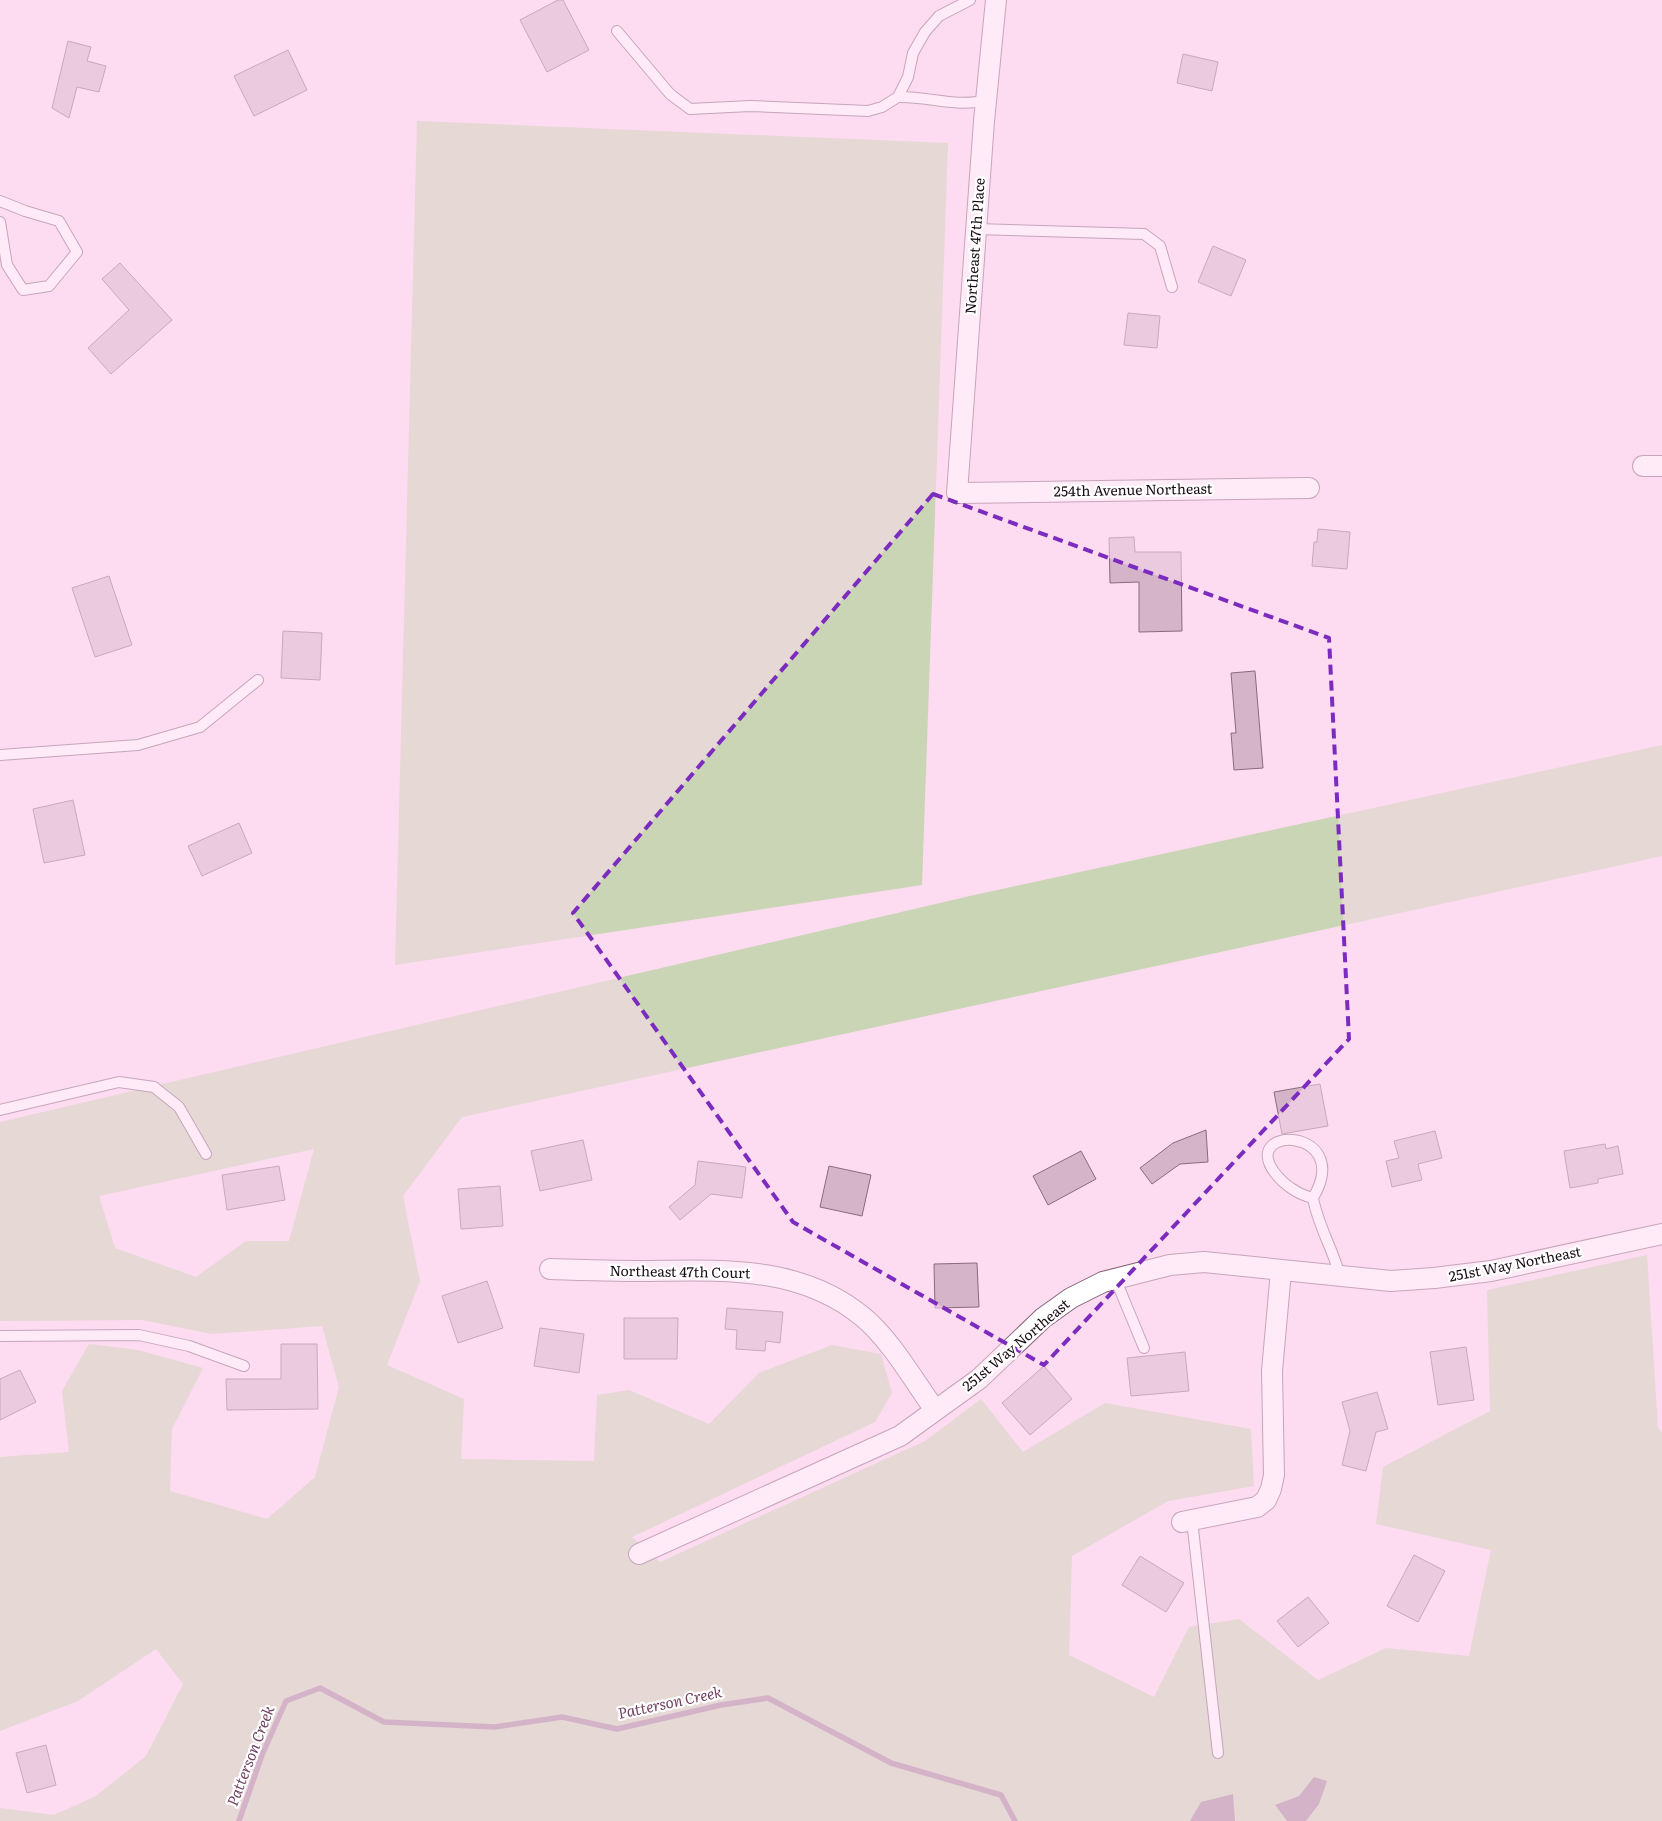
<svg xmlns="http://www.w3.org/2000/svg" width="1662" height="1821" font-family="Literata,serif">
<rect width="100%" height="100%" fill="#fddbf0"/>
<g fill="#c9d5b4" fill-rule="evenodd">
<polygon points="417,121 948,143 922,885 395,965"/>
<path d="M1662,745v111l-1200,261 -59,79 17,85 -33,84 77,34 -3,60 133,2 3,-66 32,-5 80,34 50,-51 73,-28 49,9 11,39 -17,29 -243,115 28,25 265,-121 56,-42 42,53 82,-49 146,26 3,57 -86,15 -96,55 -3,99 85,42 35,-70 50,-8 79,61 68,-32 83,8 22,-106 -115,-26 7,-57 107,-56 -3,-121 160,-35 11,172 4,6v388h-1662v-13l54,7 42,-19 50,-40 37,-72 -27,-35 -78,52 -78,30v-274l69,-5 -7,-61 27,-47 49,6 65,18 -31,61 -2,62 97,28 48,-42 24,-90 -17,-61 -110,8 -70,-14 -142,1v-199l970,-226zM314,1149l-25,92h-43l-50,36 -81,-29 -16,-52z"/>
</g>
<g fill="#a28397">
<polygon points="1314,1777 1327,1781 1319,1804 1306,1821 1287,1821 1275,1805 1299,1796"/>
<polygon points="1233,1794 1235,1821 1190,1821 1201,1802"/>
</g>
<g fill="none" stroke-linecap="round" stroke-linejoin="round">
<polyline stroke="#a28397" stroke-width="5.5" points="239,1821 262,1755 286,1701 320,1688 384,1722 495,1727 562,1717 617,1729 721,1705 768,1698 891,1763 1001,1795 1015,1821"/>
</g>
<g fill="#d5b4c9" stroke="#896b7e">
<polygon points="558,0 563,0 589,50 547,72 520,20"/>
<polygon points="68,41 91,47 87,61 106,66 99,92 77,87 69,118 52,108"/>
<polygon points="288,50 307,90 254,116 234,76"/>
<polygon points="1183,54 1218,62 1212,91 1177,83"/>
<polygon points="1213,246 1246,260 1231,296 1198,282"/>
<polygon points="120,263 172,320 111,374 88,348 129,310 102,279"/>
<polygon points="1128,313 1160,316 1157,348 1124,345"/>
<polygon points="1318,529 1350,532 1347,569 1312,566 1314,542 1317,542"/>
<polygon points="1134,537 1135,552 1181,552 1182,631 1139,632 1139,582 1110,583 1109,538"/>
<polygon points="109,576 132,645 95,657 72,588"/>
<polygon points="283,631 322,633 320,680 281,678"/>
<polygon points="1255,671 1263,768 1234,770 1231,733 1236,733 1231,673"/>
<polygon points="73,800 85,855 44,863 33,809"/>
<polygon points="239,823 252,853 202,876 188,846"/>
<polygon points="1320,1084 1328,1126 1282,1134 1274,1092"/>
<polygon points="1206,1130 1208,1162 1180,1164 1152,1184 1140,1168 1173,1143"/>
<polygon points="1435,1131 1442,1158 1418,1164 1422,1180 1392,1187 1386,1161 1399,1158 1394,1141"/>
<polygon points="583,1140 592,1180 540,1191 531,1151"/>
<polygon points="1605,1144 1606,1149 1618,1146 1623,1174 1598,1179 1598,1183 1570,1188 1564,1151"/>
<polygon points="1081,1151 1096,1179 1048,1205 1033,1176"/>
<polygon points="698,1161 746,1167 742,1198 711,1194 680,1220 669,1207 695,1185"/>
<polygon points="279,1166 285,1200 227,1210 222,1175"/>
<polygon points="829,1166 871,1175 862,1216 820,1207"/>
<polygon points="500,1186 503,1226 461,1229 458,1189"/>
<polygon points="977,1263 979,1307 935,1308 934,1264"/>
<polygon points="487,1281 503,1328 458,1343 442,1296"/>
<polygon points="727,1308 783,1312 780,1343 766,1341 765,1351 736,1349 737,1330 725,1329"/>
<polygon points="624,1318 678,1318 677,1359 624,1359"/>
<polygon points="540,1328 584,1334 579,1373 534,1366"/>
<polygon points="281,1344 317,1344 318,1409 227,1410 226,1379 281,1379"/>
<polygon points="1466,1347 1474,1400 1438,1405 1430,1352"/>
<polygon points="1185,1352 1189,1391 1131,1396 1127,1358"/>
<polygon points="1044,1366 1072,1399 1030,1435 1002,1403"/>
<polygon points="20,1370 36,1402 0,1420 0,1379"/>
<polygon points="1377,1392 1388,1429 1376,1432 1366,1471 1342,1465 1350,1431 1342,1402"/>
<polygon points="1414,1555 1445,1571 1418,1622 1387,1606"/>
<polygon points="1140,1556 1184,1583 1166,1612 1122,1585"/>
<polygon points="1308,1597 1329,1623 1298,1647 1277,1621"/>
<polygon points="46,1745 56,1785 27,1793 16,1753"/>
</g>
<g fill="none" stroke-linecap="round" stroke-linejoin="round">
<defs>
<g id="lane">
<path d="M970,0l-31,16 -14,16 -12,21 -5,24 -10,20c29,-1 60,11 88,3"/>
<polyline points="617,31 670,94 690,109 750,106 868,111 882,107 898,97"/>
<polyline points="0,201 25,211 59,221 77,252 49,286 23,290 7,265 0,222"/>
<polyline points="976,229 1144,234 1160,246 1172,287"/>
<polyline points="0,755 138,745 200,727 258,680"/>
<polyline points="0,1110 119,1082 154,1087 179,1107 206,1154"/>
<path d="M1313,1198c-14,-3 -29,-13 -38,-25 -37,-49 80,-46 38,25 5,28 20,51 27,78"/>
<polyline points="1115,1278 1144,1348"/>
<polyline points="0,1336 139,1335 189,1346 244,1366"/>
<polyline points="1192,1520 1218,1753"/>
</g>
<g id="street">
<polyline points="996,0 984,121 957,493 1309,488"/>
<polyline points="1643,466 1662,466"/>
<path d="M550,1269c31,1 63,2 95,2 76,-1 155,-6 218,46 28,23 51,64 72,93"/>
<polyline points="1182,1522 1257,1507 1266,1500 1271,1489 1274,1475 1272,1371 1281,1271"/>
<polyline points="639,1554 900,1436 979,1379 1043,1318 1071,1298 1103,1282 1170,1265 1204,1262 1391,1281 1434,1278 1491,1271 1662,1234"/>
</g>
</defs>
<use href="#lane" stroke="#836578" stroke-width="12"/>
<use href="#street" stroke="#836578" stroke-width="22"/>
<use href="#lane" stroke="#fff" stroke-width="10"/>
<use href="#street" stroke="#fff" stroke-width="20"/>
</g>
<path d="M0 0H1662V1821H0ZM933,494l396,144 20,401 -305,326 -251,-143 -220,-309z" fill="#fddbf0" fill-opacity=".55" fill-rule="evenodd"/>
<path fill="none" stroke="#7b2cbf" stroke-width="4" stroke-dasharray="10 6" stroke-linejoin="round" d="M933,494l396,144 20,401 -305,326 -251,-143 -220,-309z"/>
<g text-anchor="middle" stroke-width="4.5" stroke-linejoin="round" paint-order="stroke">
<g font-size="14" fill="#190e15" stroke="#fff">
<text transform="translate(975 246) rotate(-86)" y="5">Northeast 47th Place</text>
<text transform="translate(1133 490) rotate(-1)" y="5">254th Avenue Northeast</text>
<text transform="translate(1515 1264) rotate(-11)" y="5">251st Way Northeast</text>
<text transform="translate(680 1272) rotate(1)" y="5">Northeast 47th Court</text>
<text transform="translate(1016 1345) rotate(-40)" y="5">251st Way Northeast</text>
</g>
<g font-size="15" font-style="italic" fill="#714362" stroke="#fff">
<text transform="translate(670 1703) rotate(-12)" y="5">Patterson Creek</text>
<text transform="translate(251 1756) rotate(-69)" y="5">Patterson Creek</text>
</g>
</g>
</svg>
